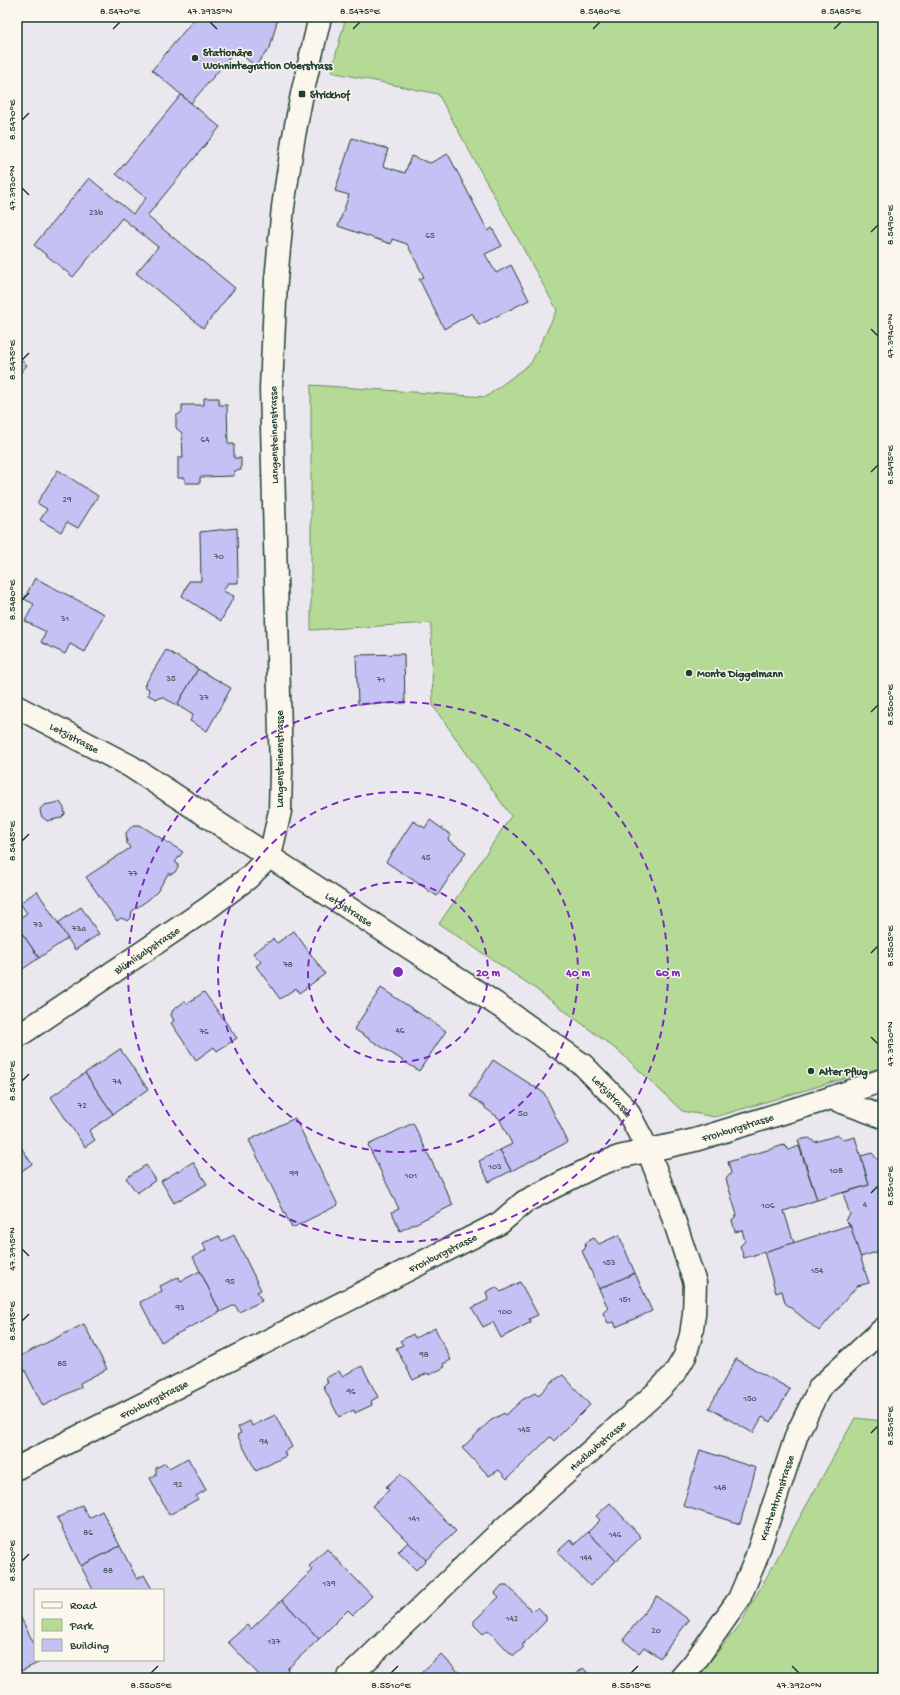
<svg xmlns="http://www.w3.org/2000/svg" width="900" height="1695" font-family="'Gochi Hand',sans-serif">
<rect width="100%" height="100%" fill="#ebe7ee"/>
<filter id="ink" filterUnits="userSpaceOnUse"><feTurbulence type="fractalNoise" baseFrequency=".025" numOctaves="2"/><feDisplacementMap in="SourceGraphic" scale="8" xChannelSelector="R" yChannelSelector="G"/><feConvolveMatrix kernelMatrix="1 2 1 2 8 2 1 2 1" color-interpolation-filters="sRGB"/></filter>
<g filter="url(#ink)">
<g fill="#b5da95" stroke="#6a8c64">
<polygon points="346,17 883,17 883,1067 715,1117 682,1111 621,1053 529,984 439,924 511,816 433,706 431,623 311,630 311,385 486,397 531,363 557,310 438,94 331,72"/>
<polygon points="855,1418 883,1421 883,1678 696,1678 740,1625"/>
</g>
<g fill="#c5c1f4" stroke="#1f3d34">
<polygon points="196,17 202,19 203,17 278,17 270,48 255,66 236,50 191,103 152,70"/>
<polygon points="181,95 220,127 147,216 235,288 203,328 136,273 158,247 122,218 73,277 34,245 89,178 133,214 146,198 116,174"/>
<polygon points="352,138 388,149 383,166 405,173 411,156 430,163 448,154 488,231 492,228 502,246 485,254 496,273 511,265 529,300 479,325 472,313 444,329 419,279 424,277 407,244 392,239 391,244 338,226 349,195 335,191"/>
<polygon points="17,357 27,365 17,377"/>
<polygon points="204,398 219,398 219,405 227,405 228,444 234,444 234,458 241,458 241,470 234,471 234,476 200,477 200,483 185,483 185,478 178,478 178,458 183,458 182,433 176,428 176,416 182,412 182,405 204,405"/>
<polygon points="58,470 98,496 78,528 67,522 61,532 40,520 47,509 37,503"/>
<polygon points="237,528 238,583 228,583 223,591 234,596 221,621 182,596 189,581 201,581 200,532"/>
<polygon points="35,578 104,614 85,652 70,644 65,654 41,642 46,632 25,621 34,604 24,599"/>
<polygon points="166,650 198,669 177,705 162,697 156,699 148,695 149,689 144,686"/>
<polygon points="404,654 405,703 358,704 356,655"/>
<polygon points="198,669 231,688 207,731 190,721 193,715 177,705"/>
<polygon points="60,802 64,808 65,814 61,818 47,821 41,816 40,809 44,805"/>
<polygon points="430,820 451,835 448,840 466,852 437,896 386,862 413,821 425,828"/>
<polygon points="133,825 140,825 183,852 175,862 178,864 178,868 175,872 172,874 168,874 157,892 148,900 132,911 131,918 128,921 121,918 117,921 86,877 130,848 127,843 126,833"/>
<polygon points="37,891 68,938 39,958 17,926 17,920 27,913 20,903"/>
<polygon points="81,907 99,934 75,950 58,923"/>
<polygon points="17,926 39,958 17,973"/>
<polygon points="294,931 325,974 299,993 296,988 280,999 256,966 261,962 253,953 273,939 277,943"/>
<polygon points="381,988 446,1031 419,1071 354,1029"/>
<polygon points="204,992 237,1038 217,1051 214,1047 196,1060 171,1023 174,1021 171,1015 173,1010 184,1002 188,1003"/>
<polygon points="120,1049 148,1089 113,1114 85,1073"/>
<polygon points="493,1060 544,1093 568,1142 511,1171 500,1150 512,1144 499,1118 485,1108 485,1106 470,1096"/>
<polygon points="85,1073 113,1114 89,1131 95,1140 85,1147 51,1097"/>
<polygon points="295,1118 338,1205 292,1228 249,1140"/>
<polygon points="413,1123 453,1205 400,1231 392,1212 399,1209 368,1145"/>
<polygon points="838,1135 844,1140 855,1137 869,1185 817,1200 798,1140 809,1138 815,1142"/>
<polygon points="17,1141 32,1164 17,1174"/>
<polygon points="784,1145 789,1150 799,1146 817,1200 784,1211 794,1243 744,1258 740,1246 745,1241 742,1230 735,1232 732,1220 737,1215 726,1179 731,1173 728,1162"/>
<polygon points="500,1150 511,1171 489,1182 479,1161"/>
<polygon points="872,1153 877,1159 883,1156 883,1250 860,1257 850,1225 845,1220 850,1215 843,1193 869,1185 861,1156"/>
<polygon points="193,1162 207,1184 174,1203 161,1181"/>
<polygon points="146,1165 156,1180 137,1193 126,1178"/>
<polygon points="850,1225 869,1283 857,1286 819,1331 785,1303 782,1291 776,1293 764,1252"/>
<polygon points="234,1235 261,1290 257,1292 262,1301 239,1312 235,1305 220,1312 193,1257 206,1250 203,1243 219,1236 222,1241"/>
<polygon points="619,1235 635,1273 599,1289 582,1251 585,1249 586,1242 594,1238 599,1244"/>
<polygon points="200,1271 220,1312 161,1342 140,1302 162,1291 160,1286 178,1277 181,1281"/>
<polygon points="635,1273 652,1311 616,1327 614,1322 608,1323 603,1313 608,1308 599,1289"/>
<polygon points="520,1282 538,1315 529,1319 531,1322 501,1338 493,1322 483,1327 472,1308 488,1300 486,1292 496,1287 501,1292"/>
<polygon points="84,1324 107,1369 80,1383 81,1387 43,1406 18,1357"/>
<polygon points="435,1328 451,1360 443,1364 445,1367 429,1375 428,1373 413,1380 396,1348 403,1345 400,1341 413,1334 415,1338"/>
<polygon points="736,1359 790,1389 771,1422 762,1417 753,1433 709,1408"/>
<polygon points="362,1366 378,1397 371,1401 372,1405 355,1413 354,1410 339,1417 323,1386 328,1383 326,1378 339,1371 342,1376"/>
<polygon points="563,1375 590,1405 554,1441 550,1437 507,1479 499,1470 489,1476 462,1448 490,1421 504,1413 506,1415 522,1400 535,1393 538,1396 551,1382"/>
<polygon points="275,1415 292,1447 284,1452 286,1456 256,1471 237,1435 241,1433 238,1427 250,1421 252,1426"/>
<polygon points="700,1450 756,1468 740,1524 683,1506"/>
<polygon points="188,1458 206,1490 196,1496 198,1499 169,1515 150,1478 156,1475 156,1468 165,1463 169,1468"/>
<polygon points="400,1474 456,1531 426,1560 372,1506 389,1490 386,1487"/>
<polygon points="610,1503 641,1537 616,1561 588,1532 600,1520 596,1516"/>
<polygon points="82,1505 89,1518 102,1511 120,1546 81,1566 57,1518"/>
<polygon points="588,1532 616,1561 590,1586 557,1552 570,1540 575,1544"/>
<polygon points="408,1542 426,1560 416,1570 398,1552"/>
<polygon points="120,1546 137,1579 144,1575 152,1589 149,1590 93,1590 81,1566"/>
<polygon points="327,1549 372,1596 353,1615 348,1610 319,1639 282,1600 312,1570 309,1566"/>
<polygon points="502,1585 507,1585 533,1612 538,1607 546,1616 546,1621 522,1645 524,1647 515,1655 512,1655 488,1630 483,1634 474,1625 474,1621 499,1597 495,1593"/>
<polygon points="657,1596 689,1620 660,1658 644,1647 639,1653 623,1640"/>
<polygon points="282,1600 319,1639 287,1669 291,1673 285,1678 262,1678 228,1642 247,1625 251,1629"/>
<polygon points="17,1610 35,1646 35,1660 42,1661 17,1673"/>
<polygon points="441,1654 464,1678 416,1678"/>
<polygon points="583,1668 593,1678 572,1678"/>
</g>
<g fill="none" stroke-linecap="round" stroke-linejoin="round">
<defs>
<g id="minor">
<path id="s1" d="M17,707l113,59 374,243 79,56 44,45 21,40 22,58 25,75 -1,31 -3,21 -6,21 -10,17 -17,18 -156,139 -154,148"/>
<polyline points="270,856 280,811 281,771 271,388 276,280 283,207 293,141 302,94 320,17"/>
<path id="s2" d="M17,1037l191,-129 40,-30 22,-22"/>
<polyline points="831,1098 883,1117"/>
<path id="s3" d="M17,1468l483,-245 24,-21 71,-36 24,-9 76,-17 136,-42 52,-18"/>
<path id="s4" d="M681,1678l13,-15 45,-64 16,-38 42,-127 23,-47 63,-58"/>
</g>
</defs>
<use href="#minor" stroke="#1f3d34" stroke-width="25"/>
<use href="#minor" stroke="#fbf7ec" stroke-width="22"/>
</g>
</g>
<path fill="none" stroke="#1f3d34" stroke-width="1.5" d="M210,22l7,7M113,29l7,-7M353,29l7,-7M593,29l7,-7M834,29l7,-7M22,120l7,-7M22,188l7,7M871,232l7,-7M871,329l7,7M22,360l7,-7M871,472l7,-7M22,600l7,-7M871,712l7,-7M22,841l7,-7M871,953l7,-7M871,1037l7,7M22,1081l7,-7M871,1193l7,-7M22,1249l7,7M22,1321l7,-7M871,1433l7,-7M22,1561l7,-7M792,1666l7,7M151,1673l7,-7M391,1673l7,-7M631,1673l7,-7"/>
<g fill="none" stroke="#7b2cbf" stroke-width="2" stroke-dasharray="7 5">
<circle cx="398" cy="972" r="90"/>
<circle cx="398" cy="972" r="180"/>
<circle cx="398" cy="972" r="270"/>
</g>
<g fill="#1f3d34" stroke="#fbf7ec" stroke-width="1.5">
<circle cx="195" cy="58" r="4"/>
<rect x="298" y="90" width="8" height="8" rx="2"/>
<circle cx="689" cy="673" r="4"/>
<circle cx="811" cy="1071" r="4"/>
</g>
<g text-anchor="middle" stroke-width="3" stroke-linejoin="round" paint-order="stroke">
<g font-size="9" fill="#485e64">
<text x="96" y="215">23b</text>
<text x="430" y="238">65</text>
<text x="205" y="442">64</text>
<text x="67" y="502">29</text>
<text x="219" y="559">70</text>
<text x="65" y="621">31</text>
<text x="171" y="681">35</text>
<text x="381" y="682">71</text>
<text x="204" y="700">37</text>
<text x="426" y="860">45</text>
<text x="133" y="876">77</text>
<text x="38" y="927">73</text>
<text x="79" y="931">73a</text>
<text x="288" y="967">78</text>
<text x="400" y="1033">46</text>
<text x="204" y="1034">76</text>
<text x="117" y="1084">74</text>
<text x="82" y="1108">72</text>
<text x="523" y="1116">50</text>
<text x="495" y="1169">103</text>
<text x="836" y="1173">108</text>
<text x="294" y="1176">99</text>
<text x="411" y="1178">101</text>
<text x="865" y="1207">4</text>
<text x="768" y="1208">106</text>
<text x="609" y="1265">153</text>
<text x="817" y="1273">154</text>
<text x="230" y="1284">95</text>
<text x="625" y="1302">151</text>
<text x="180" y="1310">93</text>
<text x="505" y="1314">100</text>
<text x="424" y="1357">98</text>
<text x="62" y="1366">85</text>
<text x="351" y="1394">96</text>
<text x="750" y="1401">150</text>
<text x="524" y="1432">145</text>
<text x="264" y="1444">94</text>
<text x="178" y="1487">92</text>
<text x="720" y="1490">148</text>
<text x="414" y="1521">141</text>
<text x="88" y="1535">86</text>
<text x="615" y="1537">146</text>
<text x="586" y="1560">144</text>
<text x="108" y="1573">88</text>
<text x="329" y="1586">139</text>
<text x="512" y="1621">142</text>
<text x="656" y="1633">20</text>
<text x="274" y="1644">137</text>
</g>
<g font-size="11" font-weight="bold" fill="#1f3d34" stroke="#fbf7ec" text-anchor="start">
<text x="203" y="56">Stationäre<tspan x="203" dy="13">Wohnintegration Oberstrass</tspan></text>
<text x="310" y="98">Strickhof</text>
<text x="697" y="677">Monte Diggelmann</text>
<text x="819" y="1075">Alter Pflug</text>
</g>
<g font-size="11" fill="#1f3d34" stroke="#fbf7ec">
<text transform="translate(273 435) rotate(-91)" y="4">Langensteinenstrasse</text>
<text dy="4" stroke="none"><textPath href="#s1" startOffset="65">Letzistrasse</textPath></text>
<text transform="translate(279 759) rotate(-90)" y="4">Langensteinenstrasse</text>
<text dy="4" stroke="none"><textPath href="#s1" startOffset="389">Letzistrasse</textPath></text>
<text dy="4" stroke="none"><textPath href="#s2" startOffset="156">Blümlisalpstrasse</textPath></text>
<text dy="4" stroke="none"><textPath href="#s1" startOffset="713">Letzistrasse</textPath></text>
<text dy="4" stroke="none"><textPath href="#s3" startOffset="801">Frohburgstrasse</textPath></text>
<text dy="4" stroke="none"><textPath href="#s3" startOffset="477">Frohburgstrasse</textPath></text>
<text dy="4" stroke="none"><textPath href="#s3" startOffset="153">Frohburgstrasse</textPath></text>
<text transform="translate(597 1445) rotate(-41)" y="4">Hadlaubstrasse</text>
<text dy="4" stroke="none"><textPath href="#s4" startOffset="206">Krattenturmstrasse</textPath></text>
</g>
</g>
<circle cx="398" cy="972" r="6" fill="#7b2cbf" stroke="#fbf7ec" stroke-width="2"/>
<g font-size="12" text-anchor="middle" font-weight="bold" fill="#7b2cbf" stroke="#fbf7ec" stroke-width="3" stroke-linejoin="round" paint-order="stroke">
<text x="488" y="976">20 m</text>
<text x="578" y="976">40 m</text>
<text x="668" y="976">60 m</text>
</g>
<rect width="900" height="1695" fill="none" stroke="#fbf7ec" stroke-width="44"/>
<rect x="34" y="1589" width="130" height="72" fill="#fbf7ec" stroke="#a3ada2"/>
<rect x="42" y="1602" width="20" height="6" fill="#fbf7ec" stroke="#a3ada2"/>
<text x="70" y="1609" font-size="12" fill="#1f3d34">Road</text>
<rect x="42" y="1619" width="20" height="12" fill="#b5da95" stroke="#a3ada2"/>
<text x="70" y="1629" font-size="12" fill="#1f3d34">Park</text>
<rect x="42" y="1639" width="20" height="12" fill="#c5c1f4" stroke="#a3ada2"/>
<text x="70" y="1649" font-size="12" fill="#1f3d34">Building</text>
<rect x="22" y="22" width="856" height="1651" fill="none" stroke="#1f3d34" stroke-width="1.5"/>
<g font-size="10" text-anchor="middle" fill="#1f3d34">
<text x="120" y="14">8.5470°E</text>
<text x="210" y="14">47.3935°N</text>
<text x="360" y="14">8.5475°E</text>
<text x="600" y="14">8.5480°E</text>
<text x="841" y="14">8.5485°E</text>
<text transform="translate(11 120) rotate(-90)" y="4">8.5470°E</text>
<text transform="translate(11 188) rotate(-90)" y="4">47.3930°N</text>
<text transform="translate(889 225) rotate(-90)" y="4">8.5490°E</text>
<text transform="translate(889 336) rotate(-90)" y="4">47.3940°N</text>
<text transform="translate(11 360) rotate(-90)" y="4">8.5475°E</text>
<text transform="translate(889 465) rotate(-90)" y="4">8.5495°E</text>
<text transform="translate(11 600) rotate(-90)" y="4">8.5480°E</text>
<text transform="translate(889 705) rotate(-90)" y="4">8.5500°E</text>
<text transform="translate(11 841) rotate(-90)" y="4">8.5485°E</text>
<text transform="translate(889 946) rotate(-90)" y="4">8.5505°E</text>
<text transform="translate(889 1044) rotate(-90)" y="4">47.3930°N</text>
<text transform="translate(11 1081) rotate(-90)" y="4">8.5490°E</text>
<text transform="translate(889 1186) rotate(-90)" y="4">8.5510°E</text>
<text transform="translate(11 1249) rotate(-90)" y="4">47.3915°N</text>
<text transform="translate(11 1321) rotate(-90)" y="4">8.5495°E</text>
<text transform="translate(889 1426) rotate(-90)" y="4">8.5515°E</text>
<text transform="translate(11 1561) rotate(-90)" y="4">8.5500°E</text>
<text x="151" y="1688">8.5505°E</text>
<text x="391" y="1688">8.5510°E</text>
<text x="631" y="1688">8.5515°E</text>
<text x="799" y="1688">47.3920°N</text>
</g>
</svg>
